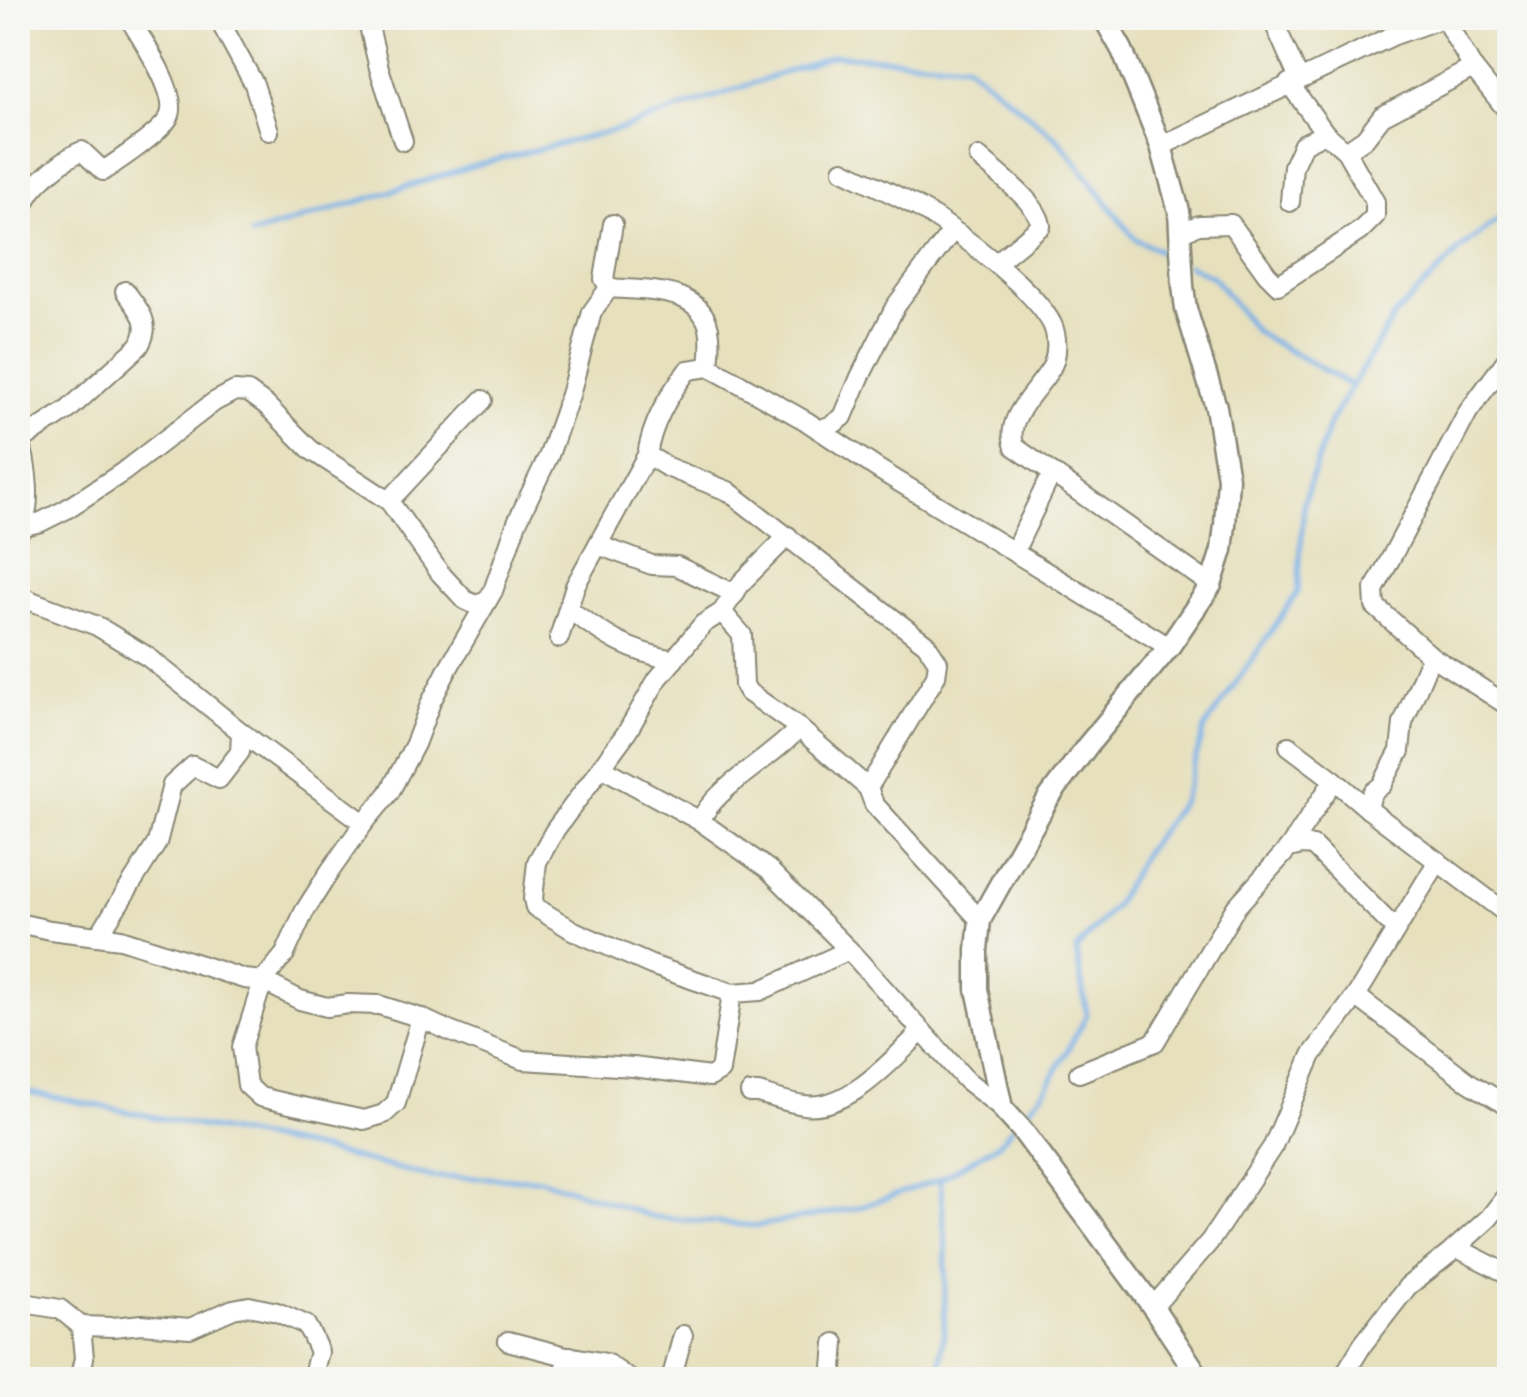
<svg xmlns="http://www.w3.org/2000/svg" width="1527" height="1397" font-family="Kalam,sans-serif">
<rect width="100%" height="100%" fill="#f6f6f2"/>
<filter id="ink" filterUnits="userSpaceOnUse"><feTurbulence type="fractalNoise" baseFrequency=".01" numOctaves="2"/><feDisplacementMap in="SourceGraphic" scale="20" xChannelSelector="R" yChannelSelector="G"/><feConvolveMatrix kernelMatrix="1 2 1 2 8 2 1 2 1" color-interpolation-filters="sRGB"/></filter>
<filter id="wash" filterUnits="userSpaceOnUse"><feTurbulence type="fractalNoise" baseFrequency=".0048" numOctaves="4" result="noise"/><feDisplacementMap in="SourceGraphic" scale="40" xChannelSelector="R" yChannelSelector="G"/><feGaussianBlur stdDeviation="2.25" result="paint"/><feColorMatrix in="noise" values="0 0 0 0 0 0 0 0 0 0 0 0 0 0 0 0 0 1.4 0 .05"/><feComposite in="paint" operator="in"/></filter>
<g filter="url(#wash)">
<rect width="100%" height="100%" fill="#e6e0bd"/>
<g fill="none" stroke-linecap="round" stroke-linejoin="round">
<g stroke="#78b0e7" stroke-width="5">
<polyline points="251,235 479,164 628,127 834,55 966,64 1059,140 1135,239 1174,258"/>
<polyline points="1188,265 1213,277 1256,332 1352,386"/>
<polyline points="18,1090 321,1150 432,1177 540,1179 653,1217 757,1226 858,1208 940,1179 998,1144 1012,1128"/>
<polyline points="1019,1120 1046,1089 1087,1015 1076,950 1115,905 1144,853 1183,800 1205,728 1298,592 1304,501 1330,422 1395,315 1463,247 1510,210"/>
<polyline points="939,1380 944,1330 946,1248 940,1179"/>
</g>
</g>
</g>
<g filter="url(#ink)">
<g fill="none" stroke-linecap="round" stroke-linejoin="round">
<defs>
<g id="minor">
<polyline points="218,18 254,84 269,131"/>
<polyline points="367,18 379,68 403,141"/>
<polyline points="1272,18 1299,79"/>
<polyline points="1444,18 1473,68 1505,108 1510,105"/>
<polyline points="1289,83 1325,133"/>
<polyline points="1161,146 1392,36 1443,18"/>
<path d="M979,157c17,16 60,46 62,69l-45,37"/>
<polyline points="18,165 28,185 30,193"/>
<path d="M843,170c28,14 57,26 83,42 34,21 108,77 126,112 6,13 6,31 -1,44 -14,24 -48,50 -36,79l196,138"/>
<polyline points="1290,202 1293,166 1303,144 1325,133 1346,151 1365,138 1382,116 1473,68"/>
<path d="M18,214c6,-7 7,-13 12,-21 10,-14 36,-36 52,-42l21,20c15,-10 62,-41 67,-56 8,-22 -27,-74 -39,-94l2,-3"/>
<polyline points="1180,232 1199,225 1231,224 1267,274 1278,285 1360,231 1375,216 1375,202 1346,151"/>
<path d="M609,288c35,3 97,-2 101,47 1,10 0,22 -1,32"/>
<polyline points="1510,355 1468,412 1374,590 1375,606 1431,656 1510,707"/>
<polyline points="819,430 832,425 843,417 860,377 895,307 952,231"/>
<path d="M18,434c9,28 17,75 0,101"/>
<path d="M20,441l48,-31 71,-64c14,-23 0,-36 -14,-55"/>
<polyline points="647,455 667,467 728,491 926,644 938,662 936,676 868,788"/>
<polyline points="389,501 483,400"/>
<polyline points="24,526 41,522 65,510 123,472 214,402 235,391 248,392 266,405 311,450 389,501 440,573 465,600 476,605 487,601"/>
<polyline points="788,536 742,582 722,612 703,624 657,680 627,732 555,830 537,862 533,899 535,907 574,931 651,965 732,993 760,991 849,950"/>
<polyline points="598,545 652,565 677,566 735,594"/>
<polyline points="1014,552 1047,483 1054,474"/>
<polyline points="18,594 34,602 97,626 148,657 241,732 364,823"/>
<path d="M568,609c38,27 58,42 106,51"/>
<polyline points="722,612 742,635 744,685 748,692 799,728 868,788 874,804 980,920"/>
<path d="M559,638l16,-52 72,-131c5,-31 22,-61 41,-85l21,-3 28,15 69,39 72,48 291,178"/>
<polyline points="1289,746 1334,780 1368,809 1510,916"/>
<polyline points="601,767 700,821 768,869 849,950 966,1080 1002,1108"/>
<polyline points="1368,809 1372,793 1382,785 1400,751 1403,723 1431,656"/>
<path d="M700,821c16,-35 73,-63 99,-93"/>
<polyline points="1289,848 1334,780"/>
<polyline points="18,923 50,930 121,939 244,979 263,981 300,1000 327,1007 348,1004 379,1005 421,1018 449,1031 523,1060 633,1067 710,1077 720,1071 732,993"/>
<polyline points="99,935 157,843 172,785 193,766 219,779 240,752 241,732"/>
<polyline points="1356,996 1470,1083 1510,1107"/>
<polyline points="421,1018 396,1103 384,1114 364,1120 294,1105 260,1097 247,1085 242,1047 263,981 285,954 304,912 330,871 364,823 389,793 415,744 431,702 450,665 493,591 517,522 549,455 570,395 592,312 609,288 604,279 613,224"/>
<polyline points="1079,1073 1155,1042 1236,907 1289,848 1302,845 1313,846 1395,929"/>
<path d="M750,1093h8c15,4 31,10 46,12 45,6 89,-46 118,-74"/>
<polyline points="1457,1248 1510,1275"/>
<polyline points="18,1302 60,1309 81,1326 84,1358 79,1380"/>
<polyline points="1153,1307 1210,1241 1273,1146 1312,1055 1356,996 1438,861"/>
<polyline points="81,1326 113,1327 142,1324 190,1328 233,1309 249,1306 277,1312 306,1325 312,1336 319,1352 312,1378 314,1380"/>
<polyline points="508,1341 562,1355 606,1363 631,1380"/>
<polyline points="985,1379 985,1380"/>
<polyline points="561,1380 570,1356"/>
<polyline points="671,1380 683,1335"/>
<polyline points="832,1380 835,1343"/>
<polyline points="1341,1380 1363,1344 1408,1286 1449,1254 1489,1218 1510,1191"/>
</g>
<polyline id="tertiary" points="1104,18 1122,50 1161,146 1179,211 1183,286 1186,309 1216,407 1228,478 1225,525 1222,550 1211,585 1169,647 1088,745 1048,799 980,920 977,950 977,989 1002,1108 1022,1130 1153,1307 1201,1380"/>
</defs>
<use href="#minor" stroke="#888674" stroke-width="22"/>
<use href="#tertiary" stroke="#888674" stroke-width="25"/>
<use href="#minor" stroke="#fff" stroke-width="18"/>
<use href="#tertiary" stroke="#fff" stroke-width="20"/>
</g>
</g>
<rect width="1527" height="1397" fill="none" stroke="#f6f6f2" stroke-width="60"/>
</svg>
